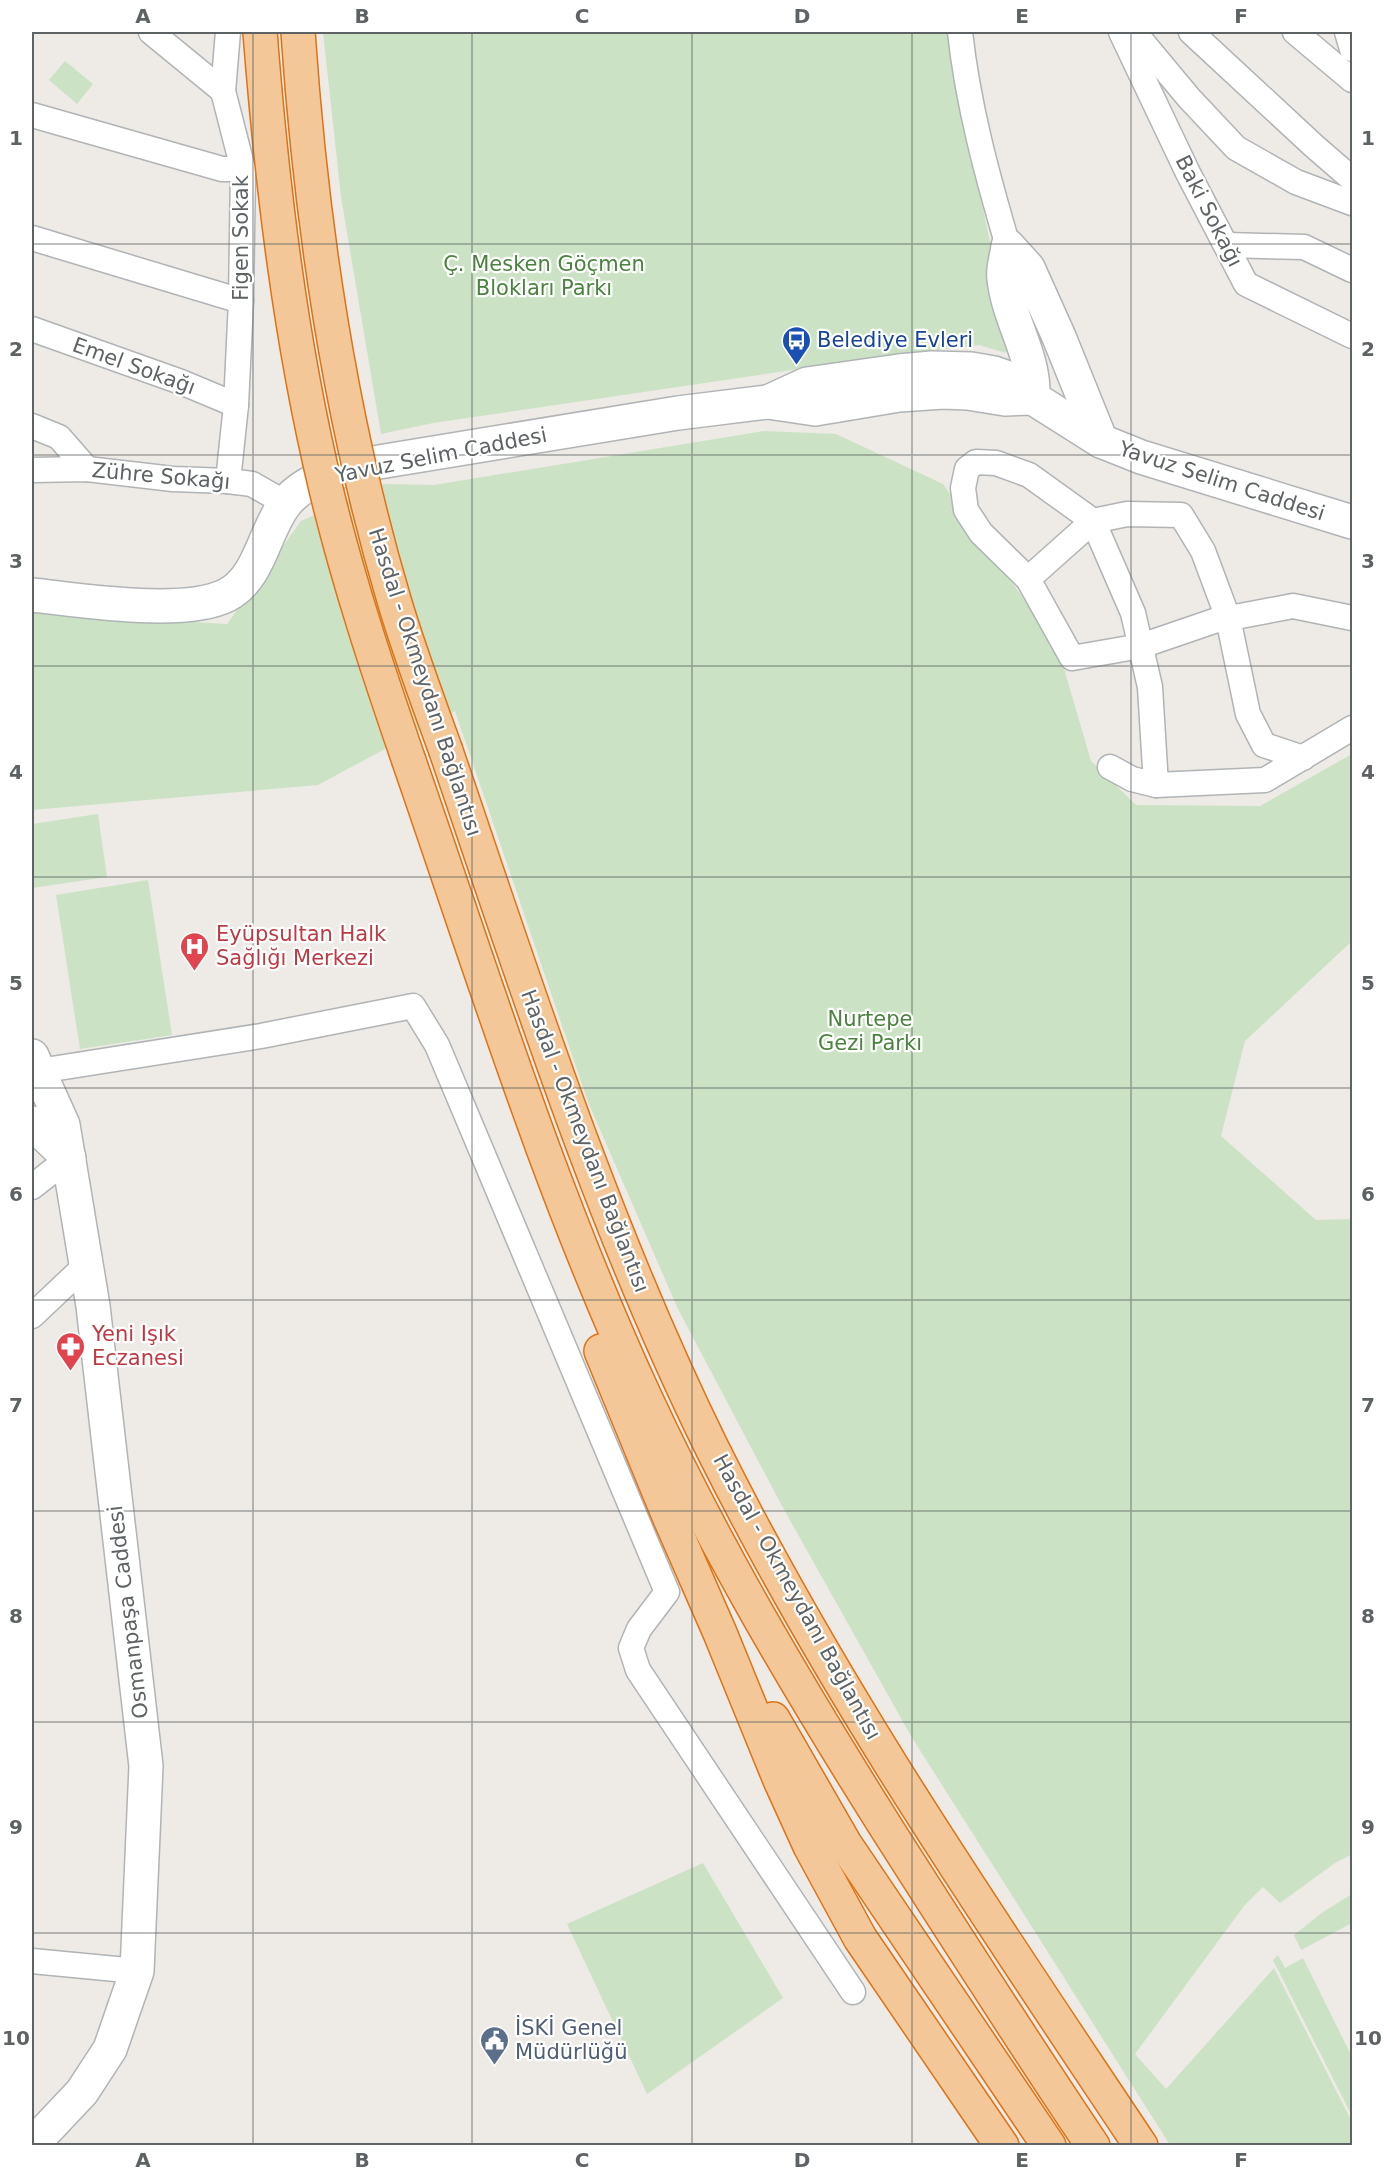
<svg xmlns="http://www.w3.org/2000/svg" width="1384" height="2177" font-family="'DejaVu Sans',sans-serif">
<rect width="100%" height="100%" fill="#eeeae5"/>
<g fill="#cbe3c4">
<polygon points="323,32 953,32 983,208 1010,339 1006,353 979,345 880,357 433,423 381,434 341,197"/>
<polygon points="65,61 93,84 77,104 49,80"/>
<polygon points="764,431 836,434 943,484 1009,577 1060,655 1091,761 1136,805 1260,806 1352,754 1352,941 1245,1041 1221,1136 1316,1220 1352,1219 1352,1854 1335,1863 1280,1903 1263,1887 1244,1906 1135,2054 1166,2089 1274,1968 1352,2122 1352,2145 1170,2145 911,1736 782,1506 678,1309 588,1102 455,711 318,785 32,810 32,613 227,624 301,521 384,484 434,485"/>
<polygon points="98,814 107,877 32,888 32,824"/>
<polygon points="148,880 172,1035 80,1049 56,895"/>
<polygon points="703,1863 783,1998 647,2094 567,1924"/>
<polygon points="1352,1894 1352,1923 1301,1950 1294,1935 1323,1912"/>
<polygon points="1278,1955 1285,1968 1303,1958 1352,2057 1352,2116 1273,1960"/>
</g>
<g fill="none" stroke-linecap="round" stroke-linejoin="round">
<defs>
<g id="street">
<polyline points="151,32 223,91 243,169 241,301 236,405 228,481"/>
<path d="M960,32c8,73 27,143 48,214"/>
<polyline points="1121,32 1188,173 1246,284 1352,336"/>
<polyline points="1134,32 1189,98 1236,148 1296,182 1352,203"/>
<polyline points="1191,32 1314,146 1352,179"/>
<polyline points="1295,32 1352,80"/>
<polyline points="1347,32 1352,49"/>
<polyline points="223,91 228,32"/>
<polyline points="32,115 222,169 243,169"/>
<polyline points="32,238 241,301"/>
<polyline points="1226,245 1304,247 1352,270"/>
<polyline points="32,329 181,382 236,405"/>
<polyline points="32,426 59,437 87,469"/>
<polyline points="32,470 87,469 173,479 228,481 252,484 285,503"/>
<polyline points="1028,579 1093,521 1127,514 1181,515 1203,551 1228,618 1248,714 1264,745 1303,758"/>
<polyline points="1110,767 1132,779 1156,785 1265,780 1352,728"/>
<polyline points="1156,785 1150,687 1133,613 1093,521 1029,475 996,463 976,462 967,469 963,488 966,510 981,533 1028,579 1072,658 1141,646 1214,621 1293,606 1352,618"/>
<polyline points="39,1071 261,1036 413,1006 437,1045 667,1592 639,1629 631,1648 638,1670 853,1992"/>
<polyline points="32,1187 69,1158"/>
<polyline points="32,1316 86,1265"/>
<polyline points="32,1961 137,1971"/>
</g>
<g id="secondary">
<path d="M1033,398c2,-43 -24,-76 -29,-119 -2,-10 3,-22 4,-33l20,22 31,69 42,104"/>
<polyline points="768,402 807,384 899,371 932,368 971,369 994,373 1011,379 1033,398 1101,441 1141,457 1352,522"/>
<path d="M32,595c49,5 152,22 195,0 33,-17 37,-64 58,-91 22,-28 62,-35 94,-42l299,-49 90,-11 47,7 84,-14 44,-3 25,1 37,6 28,-1"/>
<polyline points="32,1056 63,1125 93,1306 146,1766 137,1971 110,2049 82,2092 32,2145"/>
<polyline points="32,1123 69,1158"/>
</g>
<g id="highway">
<path d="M446,751c80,235 156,474 266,697 122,245 278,471 429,698"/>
<path d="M409,761c74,214 141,431 236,636 70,151 155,294 244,435 67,105 134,210 204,314"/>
<polyline points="601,1351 668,1514 720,1633 780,1780 810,1846 860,1938 1002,2146"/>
<polyline points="773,1719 845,1844 1049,2146"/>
</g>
</defs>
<use href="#street" stroke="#b0b4b6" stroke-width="27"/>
<use href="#secondary" stroke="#b0b4b7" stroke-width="36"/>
<use href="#highway" stroke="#dd7316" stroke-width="36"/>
<use href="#street" stroke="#fff" stroke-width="24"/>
<use href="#secondary" stroke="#fff" stroke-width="33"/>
<use href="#highway" stroke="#f3c797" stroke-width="33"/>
<defs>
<g id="highway-bridge">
<path d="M260,32c12,153 30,307 66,457 22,92 52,182 83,272"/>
<path d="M298,32c13,191 41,383 96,568 15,51 34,101 52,151"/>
</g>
</defs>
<use href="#highway-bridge" stroke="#dd7316" stroke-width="36" stroke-linecap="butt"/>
<use href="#highway-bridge" stroke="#f3c797" stroke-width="33"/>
</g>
<path fill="none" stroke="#5d6264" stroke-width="1.5" stroke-opacity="0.55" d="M253,32v2114M472,32v2114M692,32v2114M912,32v2114M1131,32v2114M32,244h1320M32,455h1320M32,666h1320M32,877h1320M32,1088h1320M32,1300h1320M32,1511h1320M32,1722h1320M32,1933h1320"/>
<defs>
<symbol id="bus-pin" viewBox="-11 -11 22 30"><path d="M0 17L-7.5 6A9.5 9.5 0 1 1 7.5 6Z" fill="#1a4fb4" stroke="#fff"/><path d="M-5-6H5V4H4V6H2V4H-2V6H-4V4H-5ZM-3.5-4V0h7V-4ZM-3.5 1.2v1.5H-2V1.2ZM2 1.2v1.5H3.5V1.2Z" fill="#fff"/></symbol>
<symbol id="hospital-pin" viewBox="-11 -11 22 30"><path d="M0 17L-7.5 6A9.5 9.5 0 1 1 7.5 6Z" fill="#e0444e" stroke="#fff"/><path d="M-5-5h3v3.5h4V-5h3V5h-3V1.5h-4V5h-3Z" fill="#fff"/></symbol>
<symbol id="pharmacy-pin" viewBox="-11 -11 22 30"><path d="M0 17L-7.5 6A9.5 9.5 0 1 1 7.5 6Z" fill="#e0444e" stroke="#fff"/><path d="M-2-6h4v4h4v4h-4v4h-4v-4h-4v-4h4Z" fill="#fff"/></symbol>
<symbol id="civic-pin" viewBox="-11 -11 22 30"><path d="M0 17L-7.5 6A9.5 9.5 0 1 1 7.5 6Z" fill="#5c6f8a" stroke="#fff"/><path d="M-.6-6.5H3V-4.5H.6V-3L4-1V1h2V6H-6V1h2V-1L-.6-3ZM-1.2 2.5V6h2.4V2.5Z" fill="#fff"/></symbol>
</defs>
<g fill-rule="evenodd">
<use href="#bus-pin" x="780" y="324" width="33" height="45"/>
<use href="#hospital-pin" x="178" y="930" width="33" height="45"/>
<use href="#pharmacy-pin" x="54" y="1330" width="33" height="45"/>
<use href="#civic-pin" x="478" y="2024" width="33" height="45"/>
</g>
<g text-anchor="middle" stroke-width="4.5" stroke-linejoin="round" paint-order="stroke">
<g font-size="21" fill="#5d6264" stroke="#fff">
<text transform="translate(1209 211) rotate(63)" y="7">Baki Sokağı</text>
<text transform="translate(241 238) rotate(-90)" y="7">Figen Sokak</text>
<text transform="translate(134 366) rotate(20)" y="7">Emel Sokağı</text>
<text transform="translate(441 455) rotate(-11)" y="7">Yavuz Selim Caddesi</text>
<text transform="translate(161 476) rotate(5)" y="7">Zühre Sokağı</text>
<text transform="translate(1222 481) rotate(18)" y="7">Yavuz Selim Caddesi</text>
<text transform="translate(425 682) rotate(72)" y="7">Hasdal - Okmeydanı Bağlantısı</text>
<text transform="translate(585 1141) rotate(69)" y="7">Hasdal - Okmeydanı Bağlantısı</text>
<text transform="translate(797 1597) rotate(61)" y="7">Hasdal - Okmeydanı Bağlantısı</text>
<text transform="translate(128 1612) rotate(-97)" y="7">Osmanpaşa Caddesi</text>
</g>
<g font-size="21" fill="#4a823e" stroke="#fff">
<text x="544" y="271">Ç. Mesken Göçmen<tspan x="544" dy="24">Blokları Parkı</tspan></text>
<text x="870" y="1026">Nurtepe<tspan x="870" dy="24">Gezi Parkı</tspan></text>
</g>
<g font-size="21" fill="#164399" stroke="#fff" text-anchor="start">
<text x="817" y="347">Belediye Evleri</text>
</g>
<g font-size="21" fill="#be3a42" stroke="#fff" text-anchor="start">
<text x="216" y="941">Eyüpsultan Halk<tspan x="216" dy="24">Sağlığı Merkezi</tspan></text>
<text x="92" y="1341">Yeni Işık<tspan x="92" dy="24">Eczanesi</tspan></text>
</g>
<g font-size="21" fill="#4e5e75" stroke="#fff" text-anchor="start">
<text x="515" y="2035">İSKİ Genel<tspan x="515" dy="24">Müdürlüğü</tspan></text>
</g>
</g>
<rect width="1384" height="2177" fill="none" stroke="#ffffff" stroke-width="66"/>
<rect x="33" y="33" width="1318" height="2111" fill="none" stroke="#5d6264" stroke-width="2"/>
<g font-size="20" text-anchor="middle" font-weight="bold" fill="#5d6264">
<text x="143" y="23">A</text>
<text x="362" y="23">B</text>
<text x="582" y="23">C</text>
<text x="802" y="23">D</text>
<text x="1022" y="23">E</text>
<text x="1241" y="23">F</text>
<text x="16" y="145">1</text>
<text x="1368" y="145">1</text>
<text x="16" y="356">2</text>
<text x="1368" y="356">2</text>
<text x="16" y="568">3</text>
<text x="1368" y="568">3</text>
<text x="16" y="779">4</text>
<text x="1368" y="779">4</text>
<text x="16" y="990">5</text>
<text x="1368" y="990">5</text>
<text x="16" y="1201">6</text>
<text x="1368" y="1201">6</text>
<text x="16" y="1412">7</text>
<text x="1368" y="1412">7</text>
<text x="16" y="1623">8</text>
<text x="1368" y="1623">8</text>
<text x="16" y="1834">9</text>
<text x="1368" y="1834">9</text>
<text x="16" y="2045">10</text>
<text x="1368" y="2045">10</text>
<text x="143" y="2167">A</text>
<text x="362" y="2167">B</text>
<text x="582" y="2167">C</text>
<text x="802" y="2167">D</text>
<text x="1022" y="2167">E</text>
<text x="1241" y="2167">F</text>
</g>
</svg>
